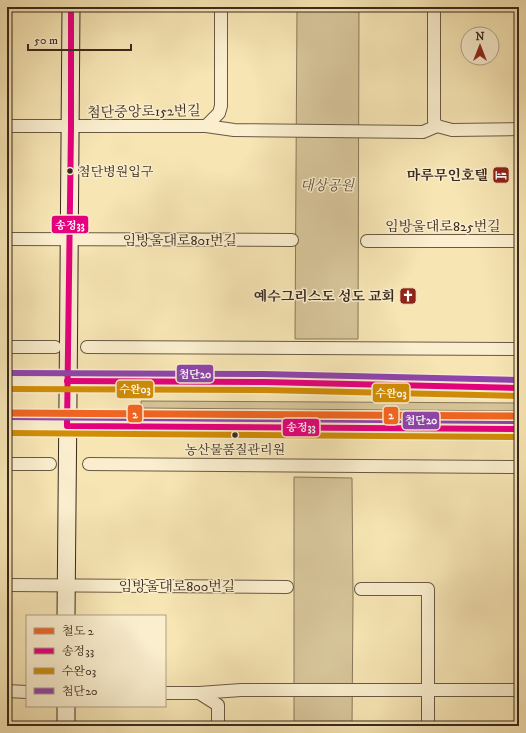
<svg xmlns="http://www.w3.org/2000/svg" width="526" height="733" font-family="'IM FELL DW Pica','Noto Serif KR',serif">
<rect width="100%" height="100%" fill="#f7e5b4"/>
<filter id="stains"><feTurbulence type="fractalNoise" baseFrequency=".005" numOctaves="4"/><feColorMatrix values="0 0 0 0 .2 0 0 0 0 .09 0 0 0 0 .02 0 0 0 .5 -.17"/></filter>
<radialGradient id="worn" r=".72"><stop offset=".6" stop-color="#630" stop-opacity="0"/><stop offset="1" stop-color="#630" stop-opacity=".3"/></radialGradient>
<g fill="#d7c59a" stroke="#88785c">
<polygon points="297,7 359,7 358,339 295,339"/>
<polygon points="141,401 519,403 519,411 141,408"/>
<polygon points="294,477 352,478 353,598 352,726 294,726"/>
</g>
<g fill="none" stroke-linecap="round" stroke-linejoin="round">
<defs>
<g id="street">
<polyline points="434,7 434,121 437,126 452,130 519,129"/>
<polyline points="7,126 206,126 219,113 221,106 221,7"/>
<polyline points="206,126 234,130 423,132 437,126"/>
<polyline points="7,239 292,240"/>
<polyline points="367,241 519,241"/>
<polyline points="7,347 55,347"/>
<polyline points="87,347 519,349"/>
<polyline points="7,464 50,464"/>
<polyline points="89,464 519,467"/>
<polyline points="7,585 287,587"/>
<polyline points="361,589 428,589 428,726"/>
<polyline points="7,691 27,692"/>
<polyline points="165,693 199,693 241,690 519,690"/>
<polyline points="199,693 218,705 218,726"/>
</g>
<g id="secondary">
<polyline points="7,381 264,382 519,388"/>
<polyline points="7,425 519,429"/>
<path d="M66,616c1,-203 5,-406 5,-609"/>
<polyline points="66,726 66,706"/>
</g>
</defs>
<use href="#street" stroke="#695943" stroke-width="14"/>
<use href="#secondary" stroke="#3a2a1d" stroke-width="19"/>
<use href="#street" stroke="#faeece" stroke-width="12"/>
<use href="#secondary" stroke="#faeece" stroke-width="17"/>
<defs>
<g id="bus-1">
<polyline points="71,7 71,127 67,426 519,429"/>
<polyline points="67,381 264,382 519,388"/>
</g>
<g id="bus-2">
<polyline points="7,389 264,390 519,396"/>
<polyline points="7,433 519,437"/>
</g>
<g id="bus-3">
<polyline points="7,373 264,374 519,380"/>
<polyline points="7,417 519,421"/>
</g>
</defs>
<use href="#bus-1" stroke="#faeece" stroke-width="9"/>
<use href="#bus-2" stroke="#faeece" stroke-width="9"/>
<use href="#bus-3" stroke="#faeece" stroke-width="9"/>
<use href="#bus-1" stroke="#e5007d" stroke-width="6"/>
<use href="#bus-2" stroke="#d18d06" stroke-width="6"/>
<use href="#bus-3" stroke="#8e44ad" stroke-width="6"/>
<defs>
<polyline id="rail-1" points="7,413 519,416"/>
</defs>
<use href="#rail-1" stroke="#faeece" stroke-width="10"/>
<use href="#rail-1" stroke="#f26522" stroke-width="7"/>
</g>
<defs>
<symbol id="hotel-square" viewBox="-11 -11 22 22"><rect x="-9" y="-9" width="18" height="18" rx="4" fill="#8f2418" stroke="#faeece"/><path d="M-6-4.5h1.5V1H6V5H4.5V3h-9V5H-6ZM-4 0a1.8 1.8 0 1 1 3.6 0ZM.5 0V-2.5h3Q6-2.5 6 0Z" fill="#fff"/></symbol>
<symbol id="church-square" viewBox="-11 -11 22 22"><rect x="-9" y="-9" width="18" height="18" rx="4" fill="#8f2418" stroke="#faeece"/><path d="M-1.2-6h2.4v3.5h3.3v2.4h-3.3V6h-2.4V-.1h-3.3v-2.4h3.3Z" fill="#fff"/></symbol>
</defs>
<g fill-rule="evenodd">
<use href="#hotel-square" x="491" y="165" width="20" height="20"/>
<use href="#church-square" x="398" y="286" width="20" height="20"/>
</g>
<g fill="#3a2a1d" stroke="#faeece" stroke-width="1.5">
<circle cx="70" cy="171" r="3.5"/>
<circle cx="235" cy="435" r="3.5"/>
</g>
<g text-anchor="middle" stroke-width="3" stroke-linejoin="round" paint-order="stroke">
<g font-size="13" fill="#3a2a1d" stroke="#faeece" text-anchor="start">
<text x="78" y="176">첨단병원입구</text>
<text x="235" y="454" text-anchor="middle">농산물품질관리원</text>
</g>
<g font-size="14" fill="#3a2a1d" stroke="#faeece">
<text transform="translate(144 111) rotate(-1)" y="5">첨단중앙로152번길</text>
<text x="443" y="231">임방울대로825번길</text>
<text x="180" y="245">임방울대로801번길</text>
<text x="177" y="591">임방울대로800번길</text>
</g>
<g font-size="14" font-weight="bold" fill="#3a2a1d" stroke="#faeece" text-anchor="end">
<text x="488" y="180">마루무인호텔</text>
<text x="395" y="301">예수그리스도 성도 교회</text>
</g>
<g font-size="14" font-style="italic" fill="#61513c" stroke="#faeece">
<text x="327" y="190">대상공원</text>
</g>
</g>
<g stroke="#faeece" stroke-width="1.5">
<rect x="51" y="215" width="38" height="19" rx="4" fill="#e5007d"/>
<rect x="176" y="364" width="38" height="19" rx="4" fill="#8e44ad"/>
<rect x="116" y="380" width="38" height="19" rx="4" fill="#d18d06"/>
<rect x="372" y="383" width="38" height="20" rx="4" fill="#d18d06"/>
<rect x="127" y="404" width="16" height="19" rx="4" fill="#f26522"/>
<rect x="383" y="406" width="16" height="19" rx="4" fill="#f26522"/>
<rect x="402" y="411" width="38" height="19" rx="4" fill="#8e44ad"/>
<rect x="282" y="418" width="38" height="19" rx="4" fill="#e5007d"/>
</g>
<g font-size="11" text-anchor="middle" font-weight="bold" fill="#fff">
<text x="70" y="229">송정33</text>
<text x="195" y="378">첨단20</text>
<text x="135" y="393">수완03</text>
<text x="391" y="397">수완03</text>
<text x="135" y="418">2</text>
<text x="391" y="419">2</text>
<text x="421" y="424">첨단20</text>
<text x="301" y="431">송정33</text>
</g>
<rect width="526" height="733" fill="none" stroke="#f7e5b4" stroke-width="24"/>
<rect x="8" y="8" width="510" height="717" fill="none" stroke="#3a2a1d" stroke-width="2"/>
<rect x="12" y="12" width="502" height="709" fill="none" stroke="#3a2a1d"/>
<rect x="26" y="615" width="140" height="92" fill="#faeece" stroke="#ada087"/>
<rect x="34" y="628" width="20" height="6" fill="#f26522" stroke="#ada087"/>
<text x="62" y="635" font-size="12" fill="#3a2a1d">철도 2</text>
<rect x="34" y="648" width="20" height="6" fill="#e5007d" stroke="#ada087"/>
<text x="62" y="655" font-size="12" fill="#3a2a1d">송정33</text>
<rect x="34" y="668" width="20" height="6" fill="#d18d06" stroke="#ada087"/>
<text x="62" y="675" font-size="12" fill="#3a2a1d">수완03</text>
<rect x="34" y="688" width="20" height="6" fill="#8e44ad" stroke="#ada087"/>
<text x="62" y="695" font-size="12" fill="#3a2a1d">첨단20</text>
<g transform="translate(480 46)"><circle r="19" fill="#faeece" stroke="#ada087"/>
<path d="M0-3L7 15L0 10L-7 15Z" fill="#8f2418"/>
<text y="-6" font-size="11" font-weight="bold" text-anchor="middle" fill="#3a2a1d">N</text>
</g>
<path d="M28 44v6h103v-6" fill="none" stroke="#3a2a1d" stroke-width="2"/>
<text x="34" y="44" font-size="12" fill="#3a2a1d" stroke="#faeece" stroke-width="3" paint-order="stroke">50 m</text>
<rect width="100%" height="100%" filter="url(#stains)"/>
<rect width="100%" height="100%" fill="url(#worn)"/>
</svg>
